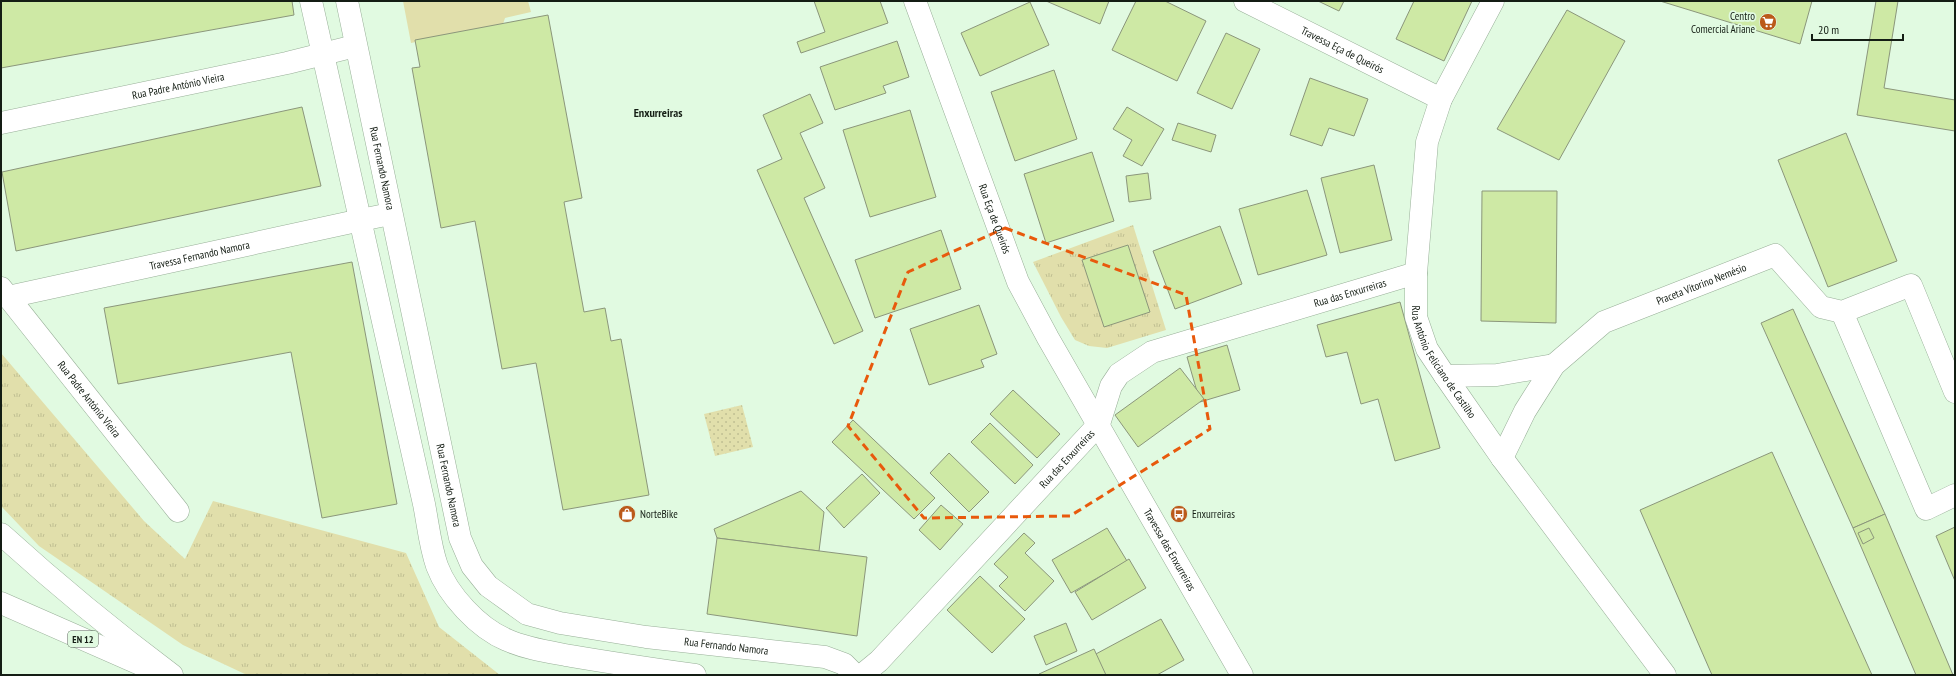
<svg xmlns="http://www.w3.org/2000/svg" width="1956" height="676" font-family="'PT Sans Narrow',sans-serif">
<defs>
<pattern id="grass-tufts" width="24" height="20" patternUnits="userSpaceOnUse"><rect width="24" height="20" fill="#e1dfab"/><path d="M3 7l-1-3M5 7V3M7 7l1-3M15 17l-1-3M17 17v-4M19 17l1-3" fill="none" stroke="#c0bf92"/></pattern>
<pattern id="park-dots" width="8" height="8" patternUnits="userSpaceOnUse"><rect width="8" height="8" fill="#e1dfab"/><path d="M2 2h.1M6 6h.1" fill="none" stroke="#c0bf92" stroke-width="1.8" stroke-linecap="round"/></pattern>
</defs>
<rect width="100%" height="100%" fill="#e1fae1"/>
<g fill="url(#grass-tufts)">
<polygon points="1133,225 1166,330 1107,348 1089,346 1075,340 1061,317 1033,262"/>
<polygon points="1,353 144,521 185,559 213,501 406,553 439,627 500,675 247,675 183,645 39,546 1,506"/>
</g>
<polygon fill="url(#park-dots)" points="742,405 753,447 715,456 704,414"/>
<polygon fill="#e1dfab" points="403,1 528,1 531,12 505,18 503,24 411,43"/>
<g fill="#cee9a5" stroke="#8b967b">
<polygon points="1,1 292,1 294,15 1,68"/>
<polygon points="814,1 880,1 888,23 801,53 797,42 825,32"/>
<polygon points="1046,1 1109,1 1100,24"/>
<polygon points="1136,1 1165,1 1206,21 1177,81 1112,50"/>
<polygon points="1318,1 1344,1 1339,11"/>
<polygon points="1414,1 1472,1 1444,61 1396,39"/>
<polygon points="1660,1 1812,1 1800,44"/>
<polygon points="1876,1 1898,1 1884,88 1955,100 1955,131 1857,115"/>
<polygon points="1030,2 1049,45 980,76 961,33"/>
<polygon points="1567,10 1625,41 1559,160 1497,129"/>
<polygon points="548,15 582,198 564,202 584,312 605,308 611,341 621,339 649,495 563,510 536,363 502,369 475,221 441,228 412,68 420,67 415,40"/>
<polygon points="1226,33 1260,49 1232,109 1197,93"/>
<polygon points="897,41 909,77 883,86 886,93 835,110 820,67"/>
<polygon points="1054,70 1077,139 1015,161 991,92"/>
<polygon points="1310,78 1368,99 1354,136 1329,128 1322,146 1290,135"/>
<polygon points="810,94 823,123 800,133 825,188 804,198 863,331 834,344 757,170 782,159 763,115"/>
<polygon points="302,107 321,186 16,251 2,172"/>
<polygon points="1127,107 1164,129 1142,166 1123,156 1132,140 1113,129"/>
<polygon points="910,110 936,197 870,217 843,130"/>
<polygon points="1178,123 1216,135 1211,152 1172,140"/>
<polygon points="1846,133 1897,261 1828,287 1778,160"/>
<polygon points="1092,152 1114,221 1046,243 1024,174"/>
<polygon points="1374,165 1392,240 1340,253 1321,178"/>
<polygon points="1148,173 1151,199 1129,202 1126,176"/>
<polygon points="1307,190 1327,255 1258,275 1239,209"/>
<polygon points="1482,191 1557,191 1556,323 1481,321"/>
<polygon points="1220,226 1242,284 1175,309 1153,251"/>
<polygon points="941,230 961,289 875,318 855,260"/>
<polygon points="1128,245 1150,312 1104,327 1082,260"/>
<polygon points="352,262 397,504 322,518 291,352 118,384 104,308"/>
<polygon points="1400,302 1440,448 1395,461 1378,399 1361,404 1347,352 1326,357 1317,325"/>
<polygon points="979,305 997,354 981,360 984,367 929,385 910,329"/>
<polygon points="1793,309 1885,514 1853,528 1761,323"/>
<polygon points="1227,345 1240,390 1200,402 1187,357"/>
<polygon points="1180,368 1204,399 1138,447 1115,415"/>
<polygon points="1013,390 1060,434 1037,458 990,414"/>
<polygon points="853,420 935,498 914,519 832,442"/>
<polygon points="990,423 1033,465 1015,484 971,442"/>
<polygon points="1772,452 1872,675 1712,675 1640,510"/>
<polygon points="949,453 989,492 969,512 930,473"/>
<polygon points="862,474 880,493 844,528 826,508"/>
<polygon points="801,491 824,512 819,551 717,538 714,529"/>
<polygon points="941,505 963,524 940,550 919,530"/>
<polygon points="1885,514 1953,675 1916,675 1853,528"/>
<polygon points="1955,527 1955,581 1936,536"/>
<polygon points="1107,528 1127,561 1071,593 1052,560"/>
<polygon points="1869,528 1874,538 1863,544 1858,533"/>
<polygon points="1024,533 1035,543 1025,553 1054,581 1025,611 999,586 1008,577 994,564"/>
<polygon points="717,538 867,557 857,636 707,614"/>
<polygon points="1129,559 1146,588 1092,620 1075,592"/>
<polygon points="980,576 1025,619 992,653 947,610"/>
<polygon points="1161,619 1184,660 1157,675 1105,675 1094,655"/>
<polygon points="1066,623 1077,651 1046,665 1034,636"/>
<polygon points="1094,649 1106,675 1039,675 1039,674"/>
</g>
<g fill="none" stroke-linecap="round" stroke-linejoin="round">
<defs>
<g id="minor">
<path id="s1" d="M915,1l103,281 30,56 194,337"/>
<path id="s2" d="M1245,1l196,98"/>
<path id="s3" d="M1493,1l-52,98 -14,43 -11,131v44l11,32 18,27 57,82 163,217"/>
<path id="s4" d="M1,123l286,-60 68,-17"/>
<path id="s5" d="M1,288l177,223"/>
<path id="s6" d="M8,297l353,-77"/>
<polyline points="1842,312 1926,509 1955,495"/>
<polyline points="1445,376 1497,375 1554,365"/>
<path id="s7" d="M1502,458l23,-47 29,-46 50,-43 171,-67 46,52 21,5 69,-27 44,107"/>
<path id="s8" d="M862,675l17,-14 220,-237 12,-38 8,-12 33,-22 264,-79"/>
</g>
<polyline id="tertiary" points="361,220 390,214"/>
<g id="secondary">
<path d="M311,1l113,503c4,20 6,42 13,62 11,29 41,62 70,74 20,9 43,12 64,16 41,7 82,13 124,19"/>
<path id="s9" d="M347,1l113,537 12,28 16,20 39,28 33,9 86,14 179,20 19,7 11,11"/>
</g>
<polyline id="primary" points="1,603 165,675"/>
<path id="motorway" d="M1,534c55,50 112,97 171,141"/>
</defs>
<use href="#minor" stroke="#98af98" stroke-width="23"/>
<use href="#tertiary" stroke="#98af98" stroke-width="23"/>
<use href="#secondary" stroke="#98af98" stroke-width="23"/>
<use href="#primary" stroke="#98af98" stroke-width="23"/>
<use href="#motorway" stroke="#98af98" stroke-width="23"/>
<use href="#minor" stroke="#fff" stroke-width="22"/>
<use href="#tertiary" stroke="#fff" stroke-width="22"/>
<use href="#secondary" stroke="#fff" stroke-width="22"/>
<use href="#primary" stroke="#fff" stroke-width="22"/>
<use href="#motorway" stroke="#fff" stroke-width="22"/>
</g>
<path fill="none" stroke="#e8590c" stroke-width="3" stroke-dasharray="8 5" stroke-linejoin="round" d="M1005,228l181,67 24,134 -140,87 -146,2 -76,-92 60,-154z"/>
<defs>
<symbol id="supermarket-disc" viewBox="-11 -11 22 22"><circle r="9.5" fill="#bb5a1a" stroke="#e1fae1"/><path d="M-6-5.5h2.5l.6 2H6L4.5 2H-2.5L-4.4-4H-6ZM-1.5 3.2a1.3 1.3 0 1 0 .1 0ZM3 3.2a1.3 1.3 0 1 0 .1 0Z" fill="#fff"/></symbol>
<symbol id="shop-disc" viewBox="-11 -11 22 22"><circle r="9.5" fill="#bb5a1a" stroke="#e1fae1"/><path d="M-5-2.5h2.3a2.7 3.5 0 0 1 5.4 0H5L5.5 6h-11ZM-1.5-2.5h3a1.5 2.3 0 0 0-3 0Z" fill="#fff"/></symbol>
<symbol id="bus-disc" viewBox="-11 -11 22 22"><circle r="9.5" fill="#bb5a1a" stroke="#e1fae1"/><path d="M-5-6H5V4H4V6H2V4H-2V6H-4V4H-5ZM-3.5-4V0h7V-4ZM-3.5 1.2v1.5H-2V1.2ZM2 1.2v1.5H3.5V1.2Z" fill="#fff"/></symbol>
</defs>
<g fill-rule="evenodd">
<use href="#supermarket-disc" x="1758" y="12" width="20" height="20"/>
<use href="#shop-disc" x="617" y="504" width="20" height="20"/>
<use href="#bus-disc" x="1169" y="504" width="20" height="20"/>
</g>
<g text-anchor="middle" stroke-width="3.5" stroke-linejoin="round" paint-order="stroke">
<rect fill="#e1fae1" stroke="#525f52" stroke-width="1" x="68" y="631" width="30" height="16" rx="3"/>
<g font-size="10" font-weight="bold" fill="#141d14">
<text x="83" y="643">EN 12</text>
</g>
<g font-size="11" fill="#141d14" stroke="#e1fae1" text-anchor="start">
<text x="1755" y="20" text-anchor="end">Centro<tspan x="1755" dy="13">Comercial Ariane</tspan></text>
<text x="640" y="518">NorteBike</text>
<text x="1192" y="518">Enxurreiras</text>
</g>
<g font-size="11" fill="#141d14" stroke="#e1fae1">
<text dy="4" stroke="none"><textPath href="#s2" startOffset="109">Travessa Eça de Queirós</textPath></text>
<text dy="4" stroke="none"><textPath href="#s4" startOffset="181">Rua Padre António Vieira</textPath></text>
<text dy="4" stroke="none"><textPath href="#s9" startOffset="171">Rua Fernando Namora</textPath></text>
<text dy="4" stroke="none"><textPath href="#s1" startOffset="232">Rua Eça de Queirós</textPath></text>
<text dy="4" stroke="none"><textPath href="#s6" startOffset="196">Travessa Fernando Namora</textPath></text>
<text dy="4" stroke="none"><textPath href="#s7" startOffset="277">Praceta Vitorino Nemésio</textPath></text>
<text dy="4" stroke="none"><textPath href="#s8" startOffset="646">Rua das Enxurreiras</textPath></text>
<text dy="4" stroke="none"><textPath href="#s3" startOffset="384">Rua António Feliciano de Castilho</textPath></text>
<text dy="4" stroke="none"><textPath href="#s5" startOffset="142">Rua Padre António Vieira</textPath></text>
<text dy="4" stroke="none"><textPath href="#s8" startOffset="298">Rua das Enxurreiras</textPath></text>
<text dy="4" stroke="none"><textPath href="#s9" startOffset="495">Rua Fernando Namora</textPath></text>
<text dy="4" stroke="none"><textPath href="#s1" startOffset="607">Travessa das Enxurreiras</textPath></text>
<text dy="4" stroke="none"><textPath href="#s9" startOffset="855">Rua Fernando Namora</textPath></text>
</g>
<g font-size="12" font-weight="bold" fill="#141d14" stroke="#e1fae1">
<text x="658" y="117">Enxurreiras</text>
</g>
</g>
<rect width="1956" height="676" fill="none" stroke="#141d14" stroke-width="4"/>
<path d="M1812 34v6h91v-6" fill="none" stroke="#141d14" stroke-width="2"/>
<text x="1818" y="34" font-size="12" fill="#141d14" stroke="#e1fae1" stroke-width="3" paint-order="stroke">20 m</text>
</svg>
